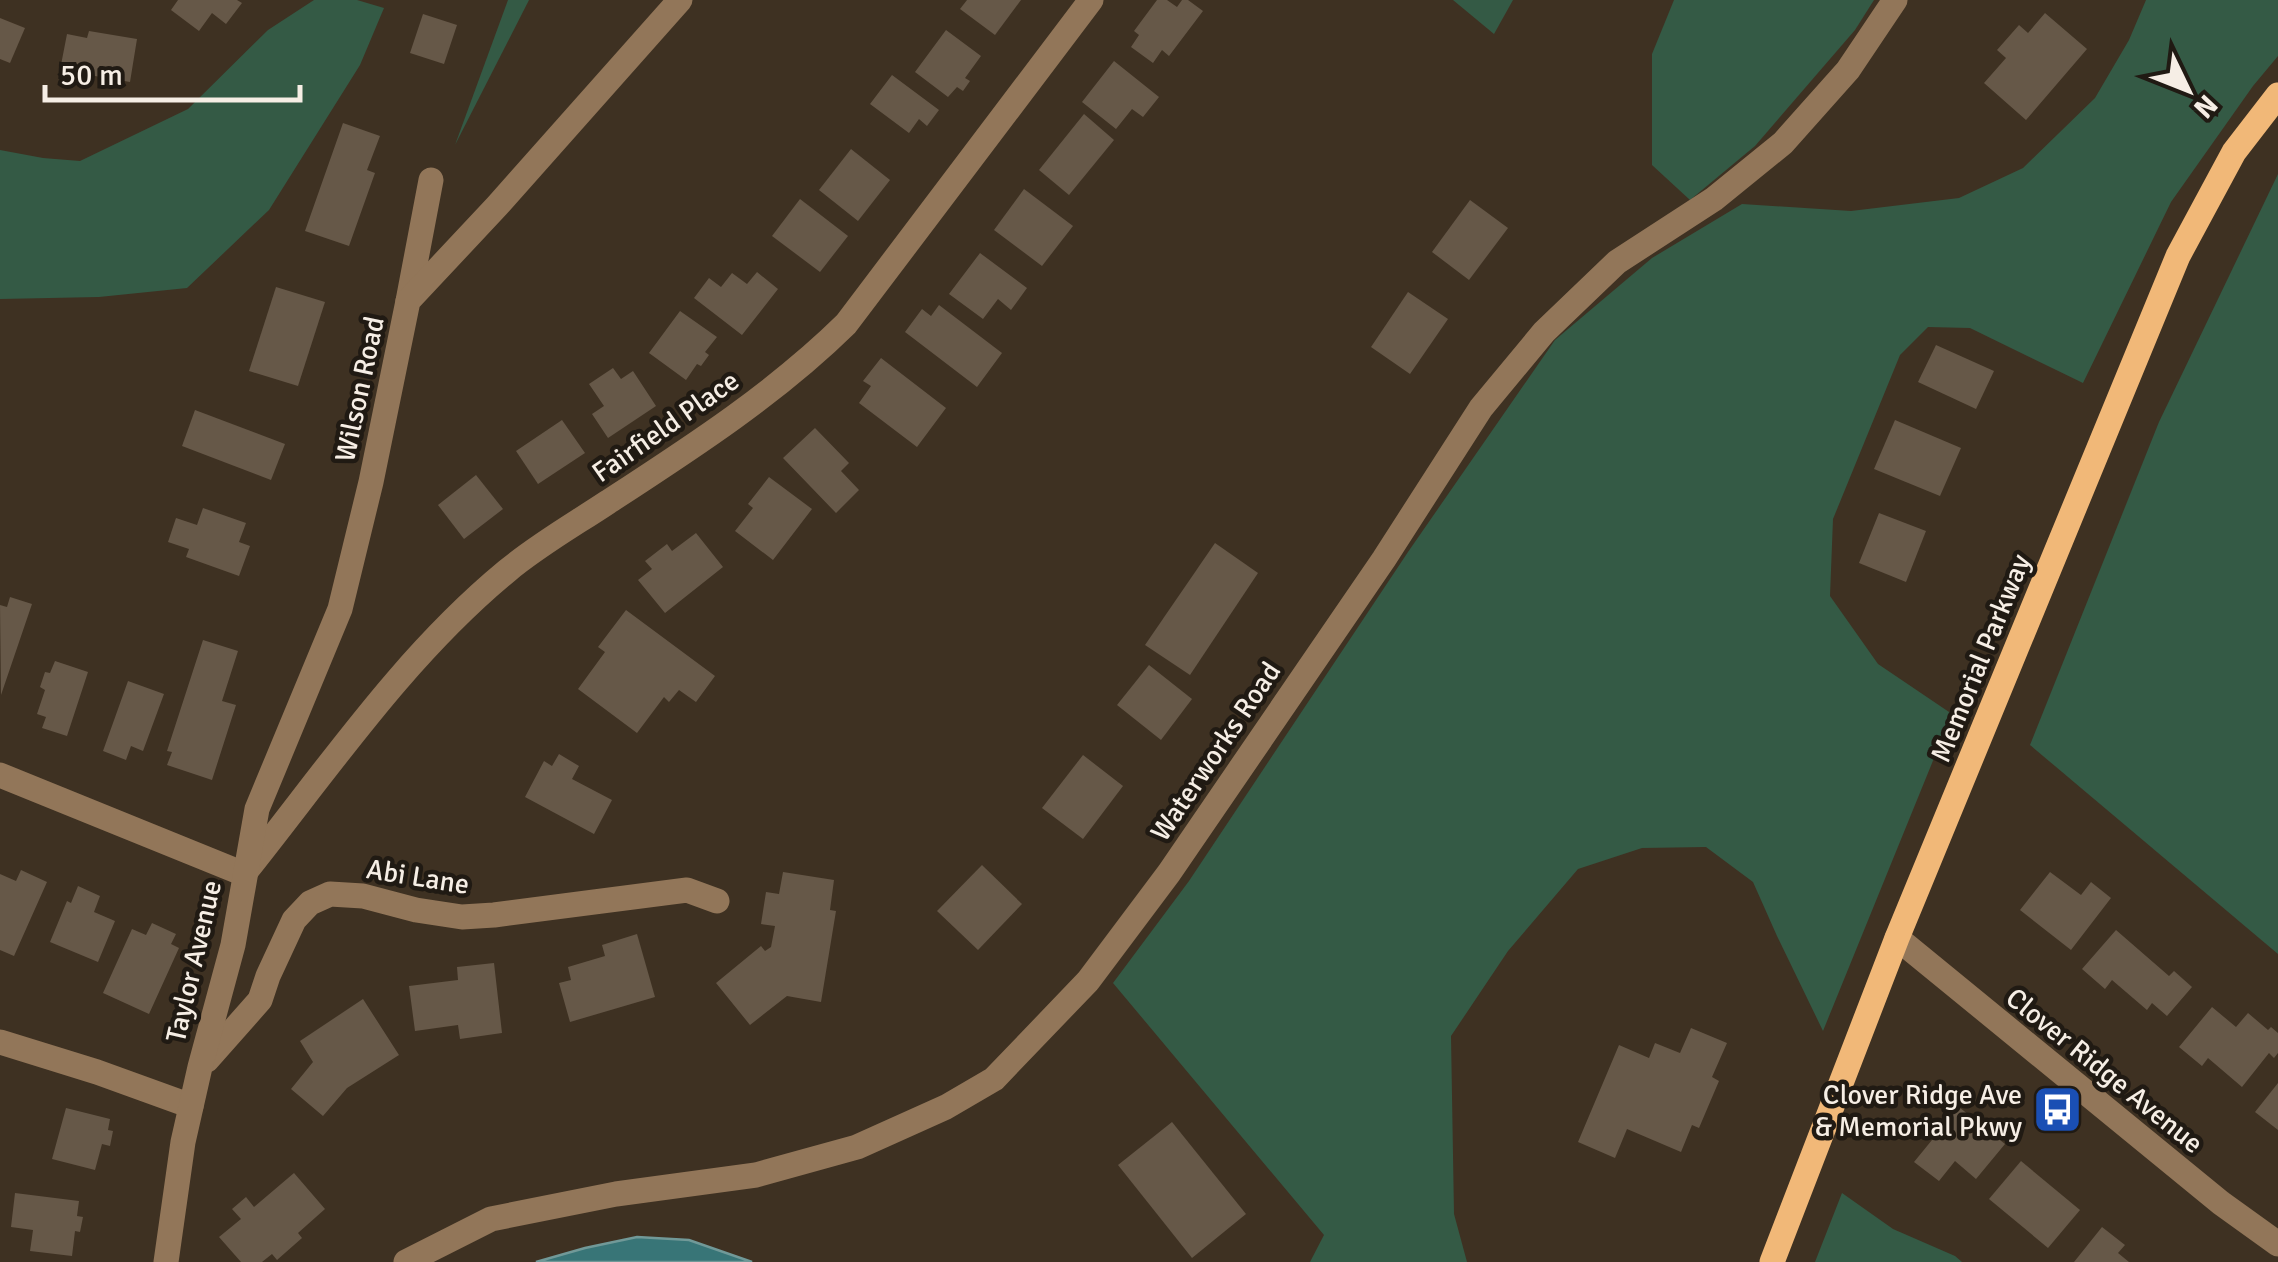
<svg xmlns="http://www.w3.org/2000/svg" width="2278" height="1262" font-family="Signika,sans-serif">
<rect width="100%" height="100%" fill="#3e3122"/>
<g fill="#345a45">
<polygon points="314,0 357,0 384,8 360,65 269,210 187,288 99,297 0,299 0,150 43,158 80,161 188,109 268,30"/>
<polygon points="508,0 529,0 455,145"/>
<polygon points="1453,0 1513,0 1494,34"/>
<polygon points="1674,0 1874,0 1855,30 1755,146 1690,200 1652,165 1652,54"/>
<polygon points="2146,0 2278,0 2278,56 2253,86 2171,202 2083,383 1970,328 1928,327 1900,355 1833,519 1830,596 1878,664 1952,714 1823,1031 1777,936 1753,882 1706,847 1642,848 1578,869 1508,951 1451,1036 1454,1214 1467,1262 1310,1262 1324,1235 1113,983 1189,881 1408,552 1555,340 1652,258 1742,204 1851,211 1959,198 2023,168 2095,98 2129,40"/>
<polygon points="2278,174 2278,954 2030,745 2159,422"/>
<polygon points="1842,1193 1893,1229 1955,1256 1962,1262 1815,1262"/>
</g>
<polygon fill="#387577" stroke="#719998" stroke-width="2.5" points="637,1237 689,1240 752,1262 536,1262 585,1248"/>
<g fill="#665848">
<polygon points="178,0 237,0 242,3 226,24 212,13 199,31 171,10"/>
<polygon points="967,0 1021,0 995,35 960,9"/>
<polygon points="1157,0 1167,0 1177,7 1182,0 1188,0 1203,11 1169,56 1162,50 1153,63 1131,47 1139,35 1134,31"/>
<polygon points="2045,13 2087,49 2026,120 1984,83 2006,58 1997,50 2019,25 2028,33"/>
<polygon points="423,14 457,25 444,64 410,53"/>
<polygon points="0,18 25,28 10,63 0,59"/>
<polygon points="946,30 981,56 965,78 970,81 963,91 957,87 948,97 915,72"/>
<polygon points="89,31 137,39 130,82 60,70 67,34 87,38"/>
<polygon points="1114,61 1159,97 1143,117 1132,109 1116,129 1082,102"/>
<polygon points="892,75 939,110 927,126 919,119 909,133 870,104"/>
<polygon points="1084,114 1114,140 1069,195 1039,170"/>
<polygon points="343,123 380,136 367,170 375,173 349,246 305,231"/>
<polygon points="851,149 890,180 858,221 819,190"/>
<polygon points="1024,189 1073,226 1042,266 994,230"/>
<polygon points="800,199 848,236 820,272 772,236"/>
<polygon points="1470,200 1508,228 1469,280 1432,252"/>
<polygon points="980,253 1027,288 1011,310 998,299 983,319 949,294"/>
<polygon points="757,272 778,289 742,335 694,298 709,278 721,287 732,273 747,284"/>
<polygon points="276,287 325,302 298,386 249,371"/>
<polygon points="1408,292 1448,319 1410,374 1371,347"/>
<polygon points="939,305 1002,353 977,387 905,332 922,309 931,316"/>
<polygon points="680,311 717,337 705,352 709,355 701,366 697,364 686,380 649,353"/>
<polygon points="1936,345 1994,371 1976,409 1918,382"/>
<polygon points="881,358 946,408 917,447 859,403 871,386 863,381"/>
<polygon points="613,368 621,379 633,371 656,406 608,438 592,414 604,406 589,384"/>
<polygon points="195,410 285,444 271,480 182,446"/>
<polygon points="562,420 585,453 538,484 516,451"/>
<polygon points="1895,420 1961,448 1940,496 1874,469"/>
<polygon points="815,428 849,463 841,471 859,490 836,513 783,458"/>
<polygon points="476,475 503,509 464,539 438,505"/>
<polygon points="769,477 812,509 773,560 735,531 753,508 748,504"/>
<polygon points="203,508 246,523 239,542 250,546 239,576 186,557 189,549 168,542 176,518 197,525"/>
<polygon points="1879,513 1926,531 1906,582 1859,563"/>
<polygon points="696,533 723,567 665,613 638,580 652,569 645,561 667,544 672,551"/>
<polygon points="1215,543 1258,573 1190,675 1145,645"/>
<polygon points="10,597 32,604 1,695 0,605 7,607"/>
<polygon points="626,610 715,676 696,702 679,690 669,702 664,697 637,733 578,689 605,652 598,647"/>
<polygon points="203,640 238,651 222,701 236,705 212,780 167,765 172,752 167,751"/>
<polygon points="55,661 88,672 67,736 42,728 46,717 37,714 45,690 40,687 45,672 50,673"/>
<polygon points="1149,665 1192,699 1161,740 1117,705"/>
<polygon points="128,681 164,694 143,751 131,746 126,760 103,751"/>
<polygon points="559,754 579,766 572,779 612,800 594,834 525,797 544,761 552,766"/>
<polygon points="1083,755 1123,786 1083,839 1042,808"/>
<polygon points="982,865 1022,904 978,950 937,911"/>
<polygon points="21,870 47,882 14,956 0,950 0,874 16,881"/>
<polygon points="783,872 834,880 830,910 836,911 821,1002 787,996 750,1025 716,983 761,946 765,951 771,947 775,926 761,924 766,892 779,894"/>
<polygon points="2050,872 2081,895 2091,882 2111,898 2071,950 2020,910"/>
<polygon points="78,886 100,896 94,912 115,921 98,962 50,942 67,901 71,903"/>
<polygon points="152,923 176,934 171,944 179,948 149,1014 103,993 132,929 146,935"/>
<polygon points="2116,930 2169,976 2174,971 2192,987 2167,1016 2152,1003 2147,1010 2112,980 2105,989 2082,969"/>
<polygon points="637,934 655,997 570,1022 559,983 571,980 568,967 605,956 602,945"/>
<polygon points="494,963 502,1033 460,1039 458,1025 415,1031 409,986 458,980 457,967"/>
<polygon points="363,999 399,1055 347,1088 323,1116 291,1089 313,1062 300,1041"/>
<polygon points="2212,1007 2236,1027 2248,1013 2268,1030 2271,1027 2278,1033 2278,1053 2274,1058 2269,1053 2242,1087 2208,1058 2202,1066 2179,1047"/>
<polygon points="1691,1028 1727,1043 1712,1077 1719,1081 1699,1128 1692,1125 1681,1152 1627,1129 1615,1158 1578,1142 1619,1045 1649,1058 1655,1043 1680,1053"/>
<polygon points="2278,1083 2278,1130 2255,1112"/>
<polygon points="1959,1107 2005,1144 1976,1179 1955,1161 1939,1181 1914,1162"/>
<polygon points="66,1108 110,1119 108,1130 113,1131 110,1146 102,1144 95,1170 52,1159"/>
<polygon points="1172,1122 1246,1214 1192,1258 1118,1165"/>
<polygon points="2021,1161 2080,1210 2048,1248 1989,1199"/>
<polygon points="294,1173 325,1209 298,1233 302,1238 277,1260 272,1254 262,1262 241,1262 219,1237 241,1219 232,1209 246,1197 254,1207"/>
<polygon points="15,1193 79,1201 77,1216 83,1217 80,1232 75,1231 72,1256 30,1251 33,1230 11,1227"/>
<polygon points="2102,1227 2125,1245 2118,1253 2129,1262 2074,1262"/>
</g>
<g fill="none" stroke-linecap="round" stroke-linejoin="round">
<g stroke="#927659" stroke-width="25">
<polyline points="408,301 431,180"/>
<polyline points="0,775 244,874"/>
<path d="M247,870c82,-103 158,-215 260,-299 31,-26 68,-47 101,-69 83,-54 168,-109 238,-178l245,-324"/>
<polyline points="1897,938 2221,1203 2278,1244"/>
<polyline points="0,1042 97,1072 191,1106"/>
<polyline points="207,1060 260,1000 268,976 294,920 310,903 330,894 363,896 416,910 462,917 494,915 687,890 717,901"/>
<polyline points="166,1262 183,1142 200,1067 233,945 257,809 340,609 371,482 408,301 497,206 680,0"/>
<polyline points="406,1262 491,1219 616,1194 756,1175 857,1147 946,1107 994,1079 1088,981 1169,873 1384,559 1481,408 1544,332 1617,262 1714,199 1783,143 1848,70 1895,0"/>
</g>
<polyline stroke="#f1b878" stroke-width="25" points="1772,1262 1897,938 2178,256 2234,152 2278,95"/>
</g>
<defs>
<symbol id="bus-square" viewBox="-11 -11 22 22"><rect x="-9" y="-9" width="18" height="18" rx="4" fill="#1a4fb4" stroke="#201a13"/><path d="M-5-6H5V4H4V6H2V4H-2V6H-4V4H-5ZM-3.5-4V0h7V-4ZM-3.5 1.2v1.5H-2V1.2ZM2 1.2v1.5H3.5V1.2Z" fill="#fff"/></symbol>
</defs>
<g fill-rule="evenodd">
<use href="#bus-square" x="2030" y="1082" width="55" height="55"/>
</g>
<g text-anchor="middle" stroke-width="9" stroke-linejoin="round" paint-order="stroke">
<g font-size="28" fill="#f6eee5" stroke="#201a13">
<text transform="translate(359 389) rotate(-78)" y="10">Wilson Road</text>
<text transform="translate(665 426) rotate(-35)" y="10">Fairfield Place</text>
<text transform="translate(1980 658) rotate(-68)" y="10">Memorial Parkway</text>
<text transform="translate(1215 751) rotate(-56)" y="10">Waterworks Road</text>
<text transform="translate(418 876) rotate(9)" y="10">Abi Lane</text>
<text transform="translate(193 961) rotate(-77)" y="10">Taylor Avenue</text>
<text transform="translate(2105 1070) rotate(39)" y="10">Clover Ridge Avenue</text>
</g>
<g font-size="28" fill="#f6eee5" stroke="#201a13" text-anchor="end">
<text x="2022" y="1104">Clover Ridge Ave<tspan x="2022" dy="32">&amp; Memorial Pkwy</tspan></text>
</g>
</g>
<g transform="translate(2188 90) rotate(133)" stroke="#201a13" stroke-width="8" paint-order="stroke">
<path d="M0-8L18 38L0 25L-18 38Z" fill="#f6eee5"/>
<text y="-15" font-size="28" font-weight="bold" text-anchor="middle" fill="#f6eee5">N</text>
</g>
<path d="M45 85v15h255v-15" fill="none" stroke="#f6eee5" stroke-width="5"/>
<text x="60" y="85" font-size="30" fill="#f6eee5" stroke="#201a13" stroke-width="8" paint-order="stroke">50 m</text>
</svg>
